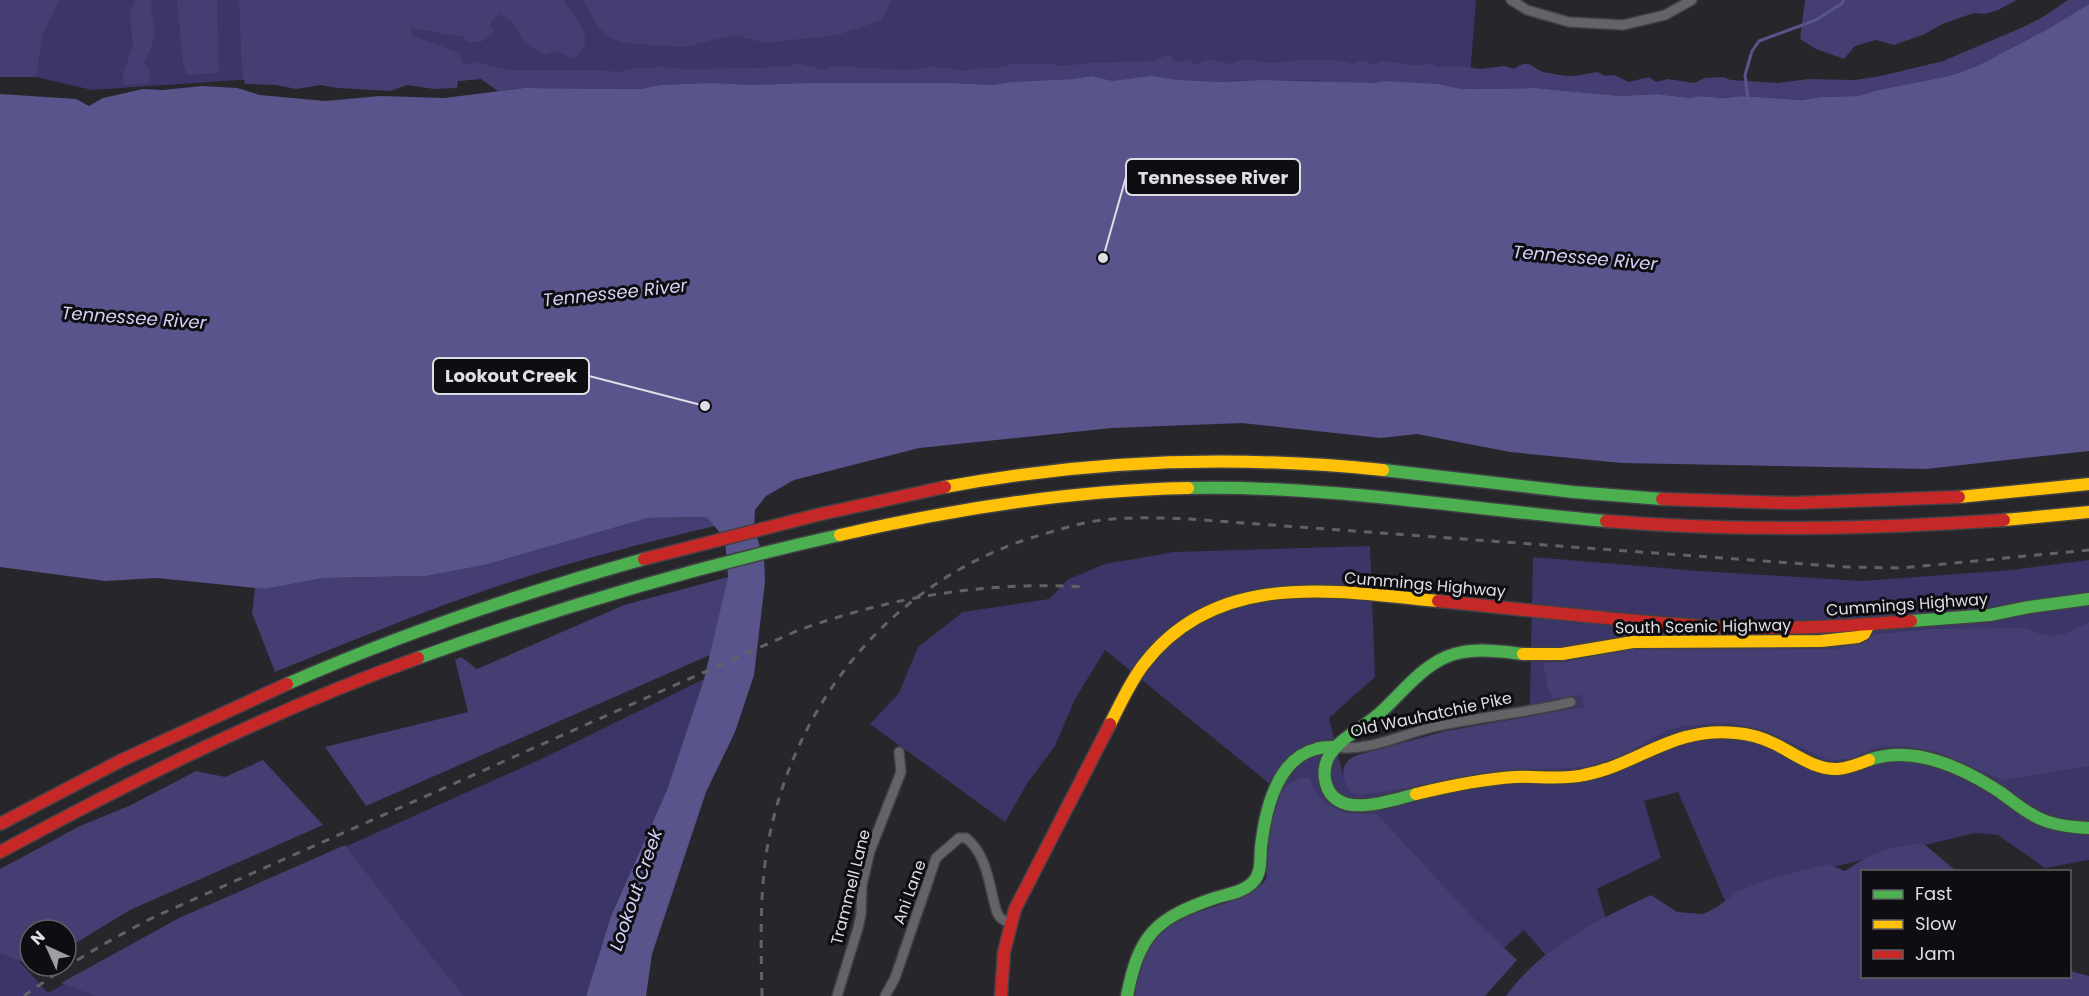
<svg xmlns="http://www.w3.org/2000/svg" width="2089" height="996" font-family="Poppins,sans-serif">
<rect width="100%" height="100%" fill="#26262b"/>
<g fill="#3c3567">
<polygon points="0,0 1476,0 1469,90 583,88 524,88 498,91 481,79 458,81 239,80 92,90 36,77 0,77"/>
<polygon points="1370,546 1375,677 1329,718 1343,775 1529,745 1533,557 1699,571 1862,581 2011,570 2089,560 2089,860 2045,868 1998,835 1975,833 1833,867 1729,910 1678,792 1644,801 1661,858 1597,889 1623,976 1550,960 1524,930 1454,993 1253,896 1266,884 1284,800 1265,780 1105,650 1075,699 1055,746 1028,782 1005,822 870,724 899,693 918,647 963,612 1049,599 1067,580 1105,564 1174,552"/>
<polygon points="704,679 667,790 611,916 586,996 0,996 0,940 48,993 179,921 537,761"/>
</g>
<g fill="#443e72">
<polygon points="0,0 59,0 42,36 36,77 0,77"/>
<path d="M135,0h17c-3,11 2,19 3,30 0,11 -7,23 -11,33l7,10 -2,10 -25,2 -1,-11 10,-30 -3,-29z"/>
<polygon points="177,0 217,0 219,73 187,75 183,64"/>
<path d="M239,0h324c13,18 36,41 11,58l-20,-7 -9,4 -21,-12 -12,-22 -13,-7 -9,9 4,9 -13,10h-13l-6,-6 -15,-1 -36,-8 1,9c10,4 42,13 47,19 2,2 3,6 4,9l16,-1 30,7h92l17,2 19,-4 28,-1 19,2 71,-1 35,-2 8,-3 26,7 9,-4 76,4 20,-3 20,1 11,3 21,-4 16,1 15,-4h38l12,2 28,-3 63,-2 16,-7 6,8 15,-2 5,5 14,-6 22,5c17,-10 23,0 41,-1 27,-2 53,-7 80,1 8,-4 14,-5 21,1l9,-5c16,3 32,8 49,3l6,4 23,-1 20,3 24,-3 10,3c16,-12 17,0 30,3 3,1 22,4 25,4 9,0 20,-3 29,-4l7,4 9,-1 15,7 20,-5 7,5 12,-3 26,4 11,-5 18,-1 8,3 47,3 30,-4 47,1 26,-4 62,-15 78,-33 22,-11 25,-17h21v4l-43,26 -69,36 -28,10 -71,14 -20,6 -36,1 -21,3 -60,-4 -17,2 -24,-2 -10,2 -34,-4 -36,2 -84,-8 -75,1 -23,-5 -52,-3 -13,2h-36l-21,-3h-82l-13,2 -90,-4 -19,3 -20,-5 -17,3 -63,3 -20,3 -43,-2h-140l-55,2 -43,-2 -50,2 -21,4 -116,-1 -26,3 -17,-12 -23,2 -1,7 -23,1 -27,-4 -16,6 -54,-3 -16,-3 -25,4 -20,-4 -31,-1 -3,-13z"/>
<polygon points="583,0 891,0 882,20 837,35 765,43 733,35 684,47 626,43 610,38 600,29"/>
<polygon points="1805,0 2017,0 1998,10 1985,14 1974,13 1942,24 1925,34 1894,45 1876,40 1855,46 1844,59 1816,49 1800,39"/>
<path d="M707,517l8,9c-71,17 -142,35 -211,58 -78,26 -153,57 -229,88l-23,-59 3,-25 10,1 58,-11 103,-2 59,-11 163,-47z"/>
<polygon points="728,577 710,655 366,806 325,747 468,712 455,660 461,657 477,669 624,605"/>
<path d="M2089,622v144l-86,14 -69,-29 -31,-5h-16l-11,2 -24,11 -24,1 -52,-25 -20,-7 -26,-5 -22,1 -23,2 -17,4 -49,27 -33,10 -91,4 -105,20 -29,4 -10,-2c-10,-15 -13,-30 6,-38l89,-24 138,-24 -2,-12 -29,4 -5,-10 -5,-26 25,-1 25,-8 37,-5h206l42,-15 56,-5 92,-1c27,13 38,8 63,-6z"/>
<polygon points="263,760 323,825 130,910 66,949 66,930 30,930 30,965 0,953 0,869 80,826 131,805 196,771 225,777"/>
<path d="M1304,777l6,2c10,31 37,38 66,34l99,107 42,40 -32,36h-350c10,-73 35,-74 96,-95 14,-5 26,-9 35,-22 5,-34 -4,-90 38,-102z"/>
<path d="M1923,843l33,28 -94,1v104h208v-5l19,5v20h-583c35,-49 92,-76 145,-101l26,17 26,2 14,-7 20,-15 26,-11 64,-17 18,7c32,-21 40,-23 78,-28z"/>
<polygon points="345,845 410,930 464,996 95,996 61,983 179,918"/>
</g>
<polygon fill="#5a548c" points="2089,4 2089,451 1926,469 1622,463 1510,452 1417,434 1381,438 1242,423 1112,428 919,448 794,480 766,496 755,510 754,529 764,558 765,582 754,675 735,732 706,792 652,954 646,996 586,996 611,916 667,790 704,679 728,577 725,539 707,517 648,518 485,565 426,576 323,578 265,589 157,578 105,581 0,567 0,94 76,99 89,106 103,98 143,89 163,90 202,86 237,88 260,95 325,101 380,96 444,98 524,88 640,89 661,85 711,83 754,85 809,83 949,83 992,85 1012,82 1075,79 1092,76 1112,81 1151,76 1178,80 1221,82 1263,80 1373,83 1386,81 1438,84 1461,89 1536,88 1620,96 1656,94 1690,98 1700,96 1724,98 1741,96 1801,100 1822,97 1858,96 1878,90 1949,76 1977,66 2046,30"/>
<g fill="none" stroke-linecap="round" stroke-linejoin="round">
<polyline stroke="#5a548c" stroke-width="3" points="1748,100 1745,75 1752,51 1759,41 1816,20 1841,4 1844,0"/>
<defs>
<g id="street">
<polyline points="1511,0 1527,10 1569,22 1623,25 1665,15 1692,0"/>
<path d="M1334,747c35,5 66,-12 99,-20 46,-10 93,-14 138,-25"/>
<polyline points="837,996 858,928 861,914 862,885 870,851 901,772 899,752"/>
<path d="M885,996l10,-18 41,-120 23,-20h7c18,14 22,38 27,60 2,5 2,13 6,18 2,4 7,5 12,7"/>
</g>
<g id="fast">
<polyline points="1383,470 1573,492 1662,499"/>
<path d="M1188,488c140,-3 279,21 418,33"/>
<polyline points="1911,621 1990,615 2029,607 2089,599"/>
<path d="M418,658c138,-50 278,-91 422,-123"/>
<path d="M287,684c116,-51 235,-91 357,-125"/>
<path d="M1869,760c45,-16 94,8 131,32 14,10 27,22 43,28 15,6 31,7 46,8"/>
<path d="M1416,794c-25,6 -79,27 -90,-10 -3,-11 -2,-21 5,-31 12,-17 34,-26 49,-40 21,-19 39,-44 66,-56 24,-10 51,-6 77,-3"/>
<path d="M1127,996c12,-62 29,-78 88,-98 13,-4 29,-6 38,-16 9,-9 7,-23 8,-35 4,-35 15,-88 55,-98 5,-2 12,-2 18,-2"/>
</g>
<g id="slow">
<path d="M945,487c144,-27 292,-32 438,-17"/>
<polyline points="1959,497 2089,484"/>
<polyline points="2004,520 2089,512"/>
<path d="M840,535c114,-26 231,-45 348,-47"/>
<polyline points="1523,654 1562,654 1633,642 1821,641 1858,637 1864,634 1869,624"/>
<path d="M1110,724c11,-21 20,-42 34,-60 73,-95 190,-73 294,-63"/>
<path d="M1416,794c33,-8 66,-15 99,-17 23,-1 47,3 69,-2 56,-11 89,-49 152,-42 14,1 27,5 39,11 20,10 40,26 63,25 11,-1 21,-5 31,-9"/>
</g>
<g id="jam">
<polyline points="1662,499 1792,503 1959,497"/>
<path d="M1606,521c135,11 263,8 398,-1"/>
<polyline points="644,559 821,514 945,487"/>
<path d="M1438,601c94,9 188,21 281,26 64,3 128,-1 192,-6"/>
<polyline points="0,824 120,761 287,684"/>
<path d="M0,852c135,-73 273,-142 418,-194"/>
<polyline points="1001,996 1004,952 1015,909 1110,724"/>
</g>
</defs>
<use href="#street" stroke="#414145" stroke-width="12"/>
<use href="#fast" stroke="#414145" stroke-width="15"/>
<use href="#slow" stroke="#414145" stroke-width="15"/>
<use href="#jam" stroke="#414145" stroke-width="15"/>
<use href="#street" stroke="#646468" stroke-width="9"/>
<use href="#fast" stroke="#4caf50" stroke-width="12"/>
<use href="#slow" stroke="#ffc107" stroke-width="12"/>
<use href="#jam" stroke="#c62828" stroke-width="12"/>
<g stroke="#626266" stroke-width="3" stroke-dasharray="8 8" stroke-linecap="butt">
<path d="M24,996c41,-30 85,-56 130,-79l645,-287c92,-33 187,-49 285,-43"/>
<path d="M762,996c-1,-53 -3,-106 7,-158 30,-148 135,-267 282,-306 20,-6 41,-12 62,-13 25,-2 52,-1 77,0l656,48 56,1 187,-18"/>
</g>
</g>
<g text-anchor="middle" stroke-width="6" stroke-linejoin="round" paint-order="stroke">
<g font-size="16" fill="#dedee4" stroke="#0e0e12">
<text transform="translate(1425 584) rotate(5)" y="6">Cummings Highway</text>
<text transform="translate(1907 604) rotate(-4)" y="6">Cummings Highway</text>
<text transform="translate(1703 626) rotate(-1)" y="6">South Scenic Highway</text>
<text transform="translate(1431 714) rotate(-12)" y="6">Old Wauhatchie Pike</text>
<text transform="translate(850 887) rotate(-76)" y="6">Trammell Lane</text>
<text transform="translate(909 892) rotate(-70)" y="6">Ani Lane</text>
</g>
<g font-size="18" font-style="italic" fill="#d2d1f6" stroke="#0e0e12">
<text transform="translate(1585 258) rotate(5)" y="6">Tennessee River</text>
<text transform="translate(615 293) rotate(-6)" y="6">Tennessee River</text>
<text transform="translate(134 318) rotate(4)" y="6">Tennessee River</text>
<text transform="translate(636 890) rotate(-71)" y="6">Lookout Creek</text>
</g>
</g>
<path fill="none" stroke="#dedee4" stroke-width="2" d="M1103 258L1126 177M705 406L589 376"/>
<g fill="#dedee4" stroke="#0e0e12" stroke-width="2">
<circle cx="1103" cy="258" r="6"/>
<circle cx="705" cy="406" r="6"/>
</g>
<g fill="#0e0e12" stroke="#dedee4" stroke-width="2">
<rect x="1126" y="159" width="174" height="36" rx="6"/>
<rect x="433" y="358" width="156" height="36" rx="6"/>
</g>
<g font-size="18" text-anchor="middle" font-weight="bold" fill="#dedee4">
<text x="1213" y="184">Tennessee River</text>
<text x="511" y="382">Lookout Creek</text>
</g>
<rect x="1861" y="870" width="210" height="108" fill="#0e0e12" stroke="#616166" stroke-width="1.5"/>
<rect x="1873" y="890" width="30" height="9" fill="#4caf50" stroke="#616166" stroke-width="1.5"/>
<text x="1915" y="900" font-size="18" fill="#dedee4">Fast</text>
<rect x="1873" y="920" width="30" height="9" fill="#ffc107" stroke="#616166" stroke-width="1.5"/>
<text x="1915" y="930" font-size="18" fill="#dedee4">Slow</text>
<rect x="1873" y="950" width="30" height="9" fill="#c62828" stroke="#616166" stroke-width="1.5"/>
<text x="1915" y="960" font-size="18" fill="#dedee4">Jam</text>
<g transform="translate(48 948) rotate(315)"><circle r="28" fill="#0e0e12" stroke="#616166" stroke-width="1.5"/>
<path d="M0-4.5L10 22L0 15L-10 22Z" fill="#9e9ea3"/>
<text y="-9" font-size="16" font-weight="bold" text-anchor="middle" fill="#dedee4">N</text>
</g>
</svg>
